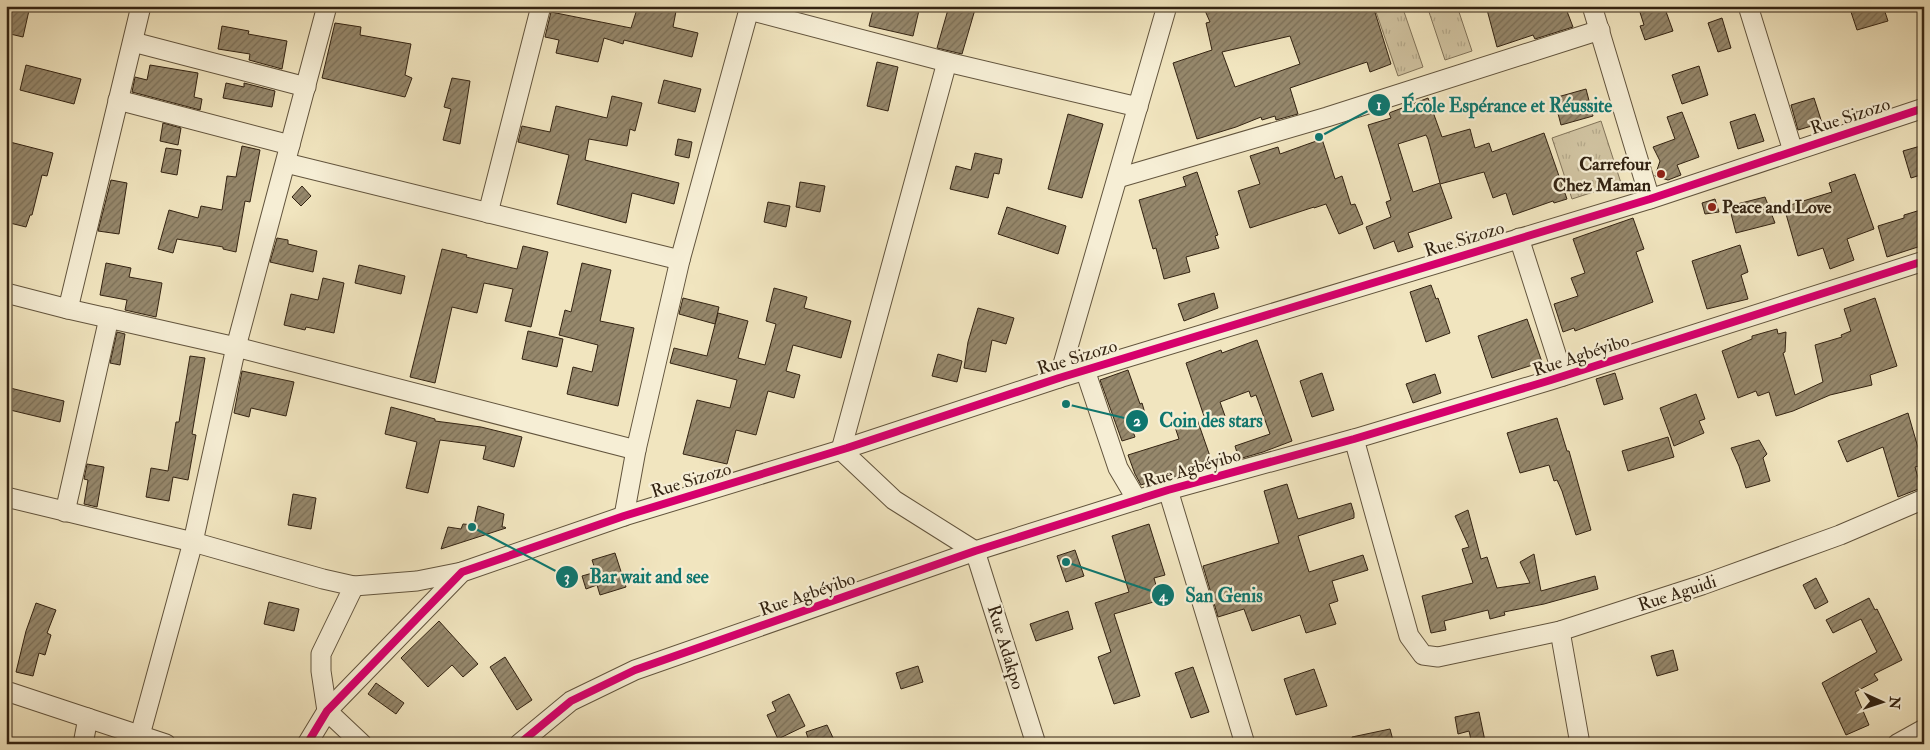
<svg xmlns="http://www.w3.org/2000/svg" width="1930" height="750" font-family="'IM FELL Double Pica',serif">
<defs>
<pattern id="grass-tufts" width="24" height="20" patternUnits="userSpaceOnUse" patternTransform="scale(1.25)"><rect width="24" height="20" fill="#d1c4a2"/><path d="M3 7l-1-3M5 7V3M7 7l1-3M15 17l-1-3M17 17v-4M19 17l1-3" fill="none" stroke="#b4a88a"/></pattern>
<pattern id="building-hatch" width="6" height="6" patternUnits="userSpaceOnUse" patternTransform="scale(1.25)"><rect width="6" height="6" fill="#96886c"/><path d="M-1 1l2-2M0 6l6-6M5 7l2-2" fill="none" stroke="#7b6f57"/></pattern>
</defs>
<rect width="100%" height="100%" fill="#f1e5bf"/>
<filter id="stains"><feTurbulence type="fractalNoise" baseFrequency=".004" numOctaves="4"/><feColorMatrix values="0 0 0 0 .2 0 0 0 0 .09 0 0 0 0 .02 0 0 0 .5 -.17"/></filter>
<radialGradient id="worn" r=".72"><stop offset=".6" stop-color="#630" stop-opacity="0"/><stop offset="1" stop-color="#630" stop-opacity=".3"/></radialGradient>
<g fill="url(#grass-tufts)" stroke="#82745a">
<polygon points="1374,6 1402,6 1423,67 1398,76"/>
<polygon points="1427,6 1457,6 1472,51 1445,60"/>
<polygon points="1601,121 1621,183 1572,199 1552,138"/>
</g>
<g fill="url(#building-hatch)" stroke="#332312" fill-rule="evenodd">
<polygon points="6,6 30,6 23,37 6,33"/>
<polygon points="638,6 677,6 673,27 698,33 692,57 624,40 623,44 604,38 598,62 556,53 559,40 545,37 551,12 631,28"/>
<polygon points="874,6 920,6 913,36 869,26"/>
<polygon points="949,6 976,6 962,54 937,48"/>
<path d="M1203,6h170l18,58 -21,8 -3,-10 -77,26 8,26 -22,6 -1,-4 -13,4 -1,-3 -25,10 -39,12 -24,-76 39,-13 -6,-27 4,-1zM1290,36l10,28 -65,23 -13,-35z"/>
<polygon points="1486,6 1565,6 1573,27 1535,39 1533,35 1497,47"/>
<polygon points="1638,6 1664,6 1673,31 1645,40 1640,26 1644,25"/>
<polygon points="1849,6 1883,6 1888,21 1857,30"/>
<polygon points="1722,18 1731,48 1718,52 1708,23"/>
<polygon points="335,23 361,27 360,35 411,44 405,75 412,78 405,97 322,78"/>
<polygon points="222,26 249,31 248,34 287,41 282,69 249,60 250,54 218,49"/>
<polygon points="877,62 898,67 888,111 867,106"/>
<polygon points="26,65 81,79 74,104 20,90"/>
<polygon points="150,65 198,73 194,97 202,99 200,110 132,92 135,77 147,80"/>
<polygon points="1699,66 1708,95 1682,104 1672,75"/>
<polygon points="452,78 470,81 460,144 443,140 451,109 444,107"/>
<polygon points="664,80 701,89 695,112 658,103"/>
<polygon points="226,83 244,87 244,83 275,91 272,107 223,98"/>
<polygon points="1586,89 1593,116 1561,125 1554,98"/>
<polygon points="612,96 642,103 635,131 630,129 627,146 589,139 585,160 679,183 674,204 632,193 626,223 557,204 569,155 518,142 522,126 550,132 556,106 607,118"/>
<path d="M1428,98l14,39 28,-8 5,19 14,-5 3,9 52,-19 23,66 -13,4 -1,-2 -40,14 -7,-22 -13,5 -9,-26 -44,12 12,34 -44,15 5,14 -15,5 -4,-11 -20,8 -8,-22 25,-10 -5,-15 5,-2 -23,-75 23,-7 -2,-5zM1426,135l2,4 12,44 -27,9 -15,-48z"/>
<polygon points="1814,98 1822,123 1798,130 1791,105"/>
<polygon points="1682,112 1699,157 1677,165 1681,175 1668,180 1655,176 1660,161 1653,147 1675,139 1667,117"/>
<polygon points="1068,114 1103,124 1082,198 1048,189"/>
<polygon points="1755,114 1764,141 1738,149 1730,122"/>
<polygon points="163,123 181,128 178,145 160,141"/>
<polygon points="678,139 692,142 689,158 675,155"/>
<polygon points="1322,139 1335,179 1342,176 1351,205 1355,204 1363,224 1339,234 1326,204 1314,208 1314,207 1250,228 1238,191 1260,184 1250,156 1278,147 1280,154"/>
<polygon points="6,141 53,153 47,176 42,175 32,215 30,215 26,227 6,222"/>
<polygon points="1924,145 1924,174 1911,178 1903,151"/>
<polygon points="242,146 260,150 250,202 245,201 236,252 223,249 223,247 177,239 173,253 158,249 169,210 198,218 201,206 222,210 227,176 236,177"/>
<polygon points="166,148 181,150 177,175 161,172"/>
<polygon points="975,153 1002,159 999,174 994,173 988,198 950,189 956,166 971,170"/>
<polygon points="1197,172 1218,235 1215,236 1219,248 1186,257 1190,272 1164,279 1156,248 1153,249 1139,200 1186,186 1183,177"/>
<polygon points="1855,174 1874,229 1847,239 1854,260 1830,269 1823,248 1798,256 1784,207 1832,192 1829,183"/>
<polygon points="111,180 127,183 119,234 98,231"/>
<polygon points="800,182 825,186 820,212 796,207"/>
<polygon points="302,186 311,196 301,206 292,197"/>
<polygon points="1765,197 1775,223 1736,233 1729,206"/>
<polygon points="1715,199 1719,212 1705,214 1702,203"/>
<polygon points="768,202 790,206 786,227 764,222"/>
<polygon points="1007,207 1066,226 1058,254 998,234"/>
<polygon points="1924,209 1924,245 1887,257 1878,226 1904,218 1904,215"/>
<polygon points="1633,218 1644,249 1636,252 1653,302 1575,331 1574,328 1563,332 1554,304 1578,296 1571,278 1585,273 1573,239"/>
<polygon points="277,238 288,240 288,244 317,251 313,272 270,262"/>
<polygon points="1740,245 1748,272 1741,275 1748,299 1707,309 1692,261"/>
<polygon points="523,246 548,252 531,327 505,321 513,289 484,283 477,313 452,307 435,383 410,377 442,249 467,255 466,257 517,269"/>
<polygon points="106,263 131,268 129,277 162,283 156,317 125,310 127,300 100,295"/>
<polygon points="582,263 611,270 600,321 634,328 618,406 567,394 573,367 592,372 598,345 559,335 565,310 571,312"/>
<polygon points="359,265 405,276 401,294 355,283"/>
<polygon points="323,278 344,283 334,333 306,327 305,330 284,325 291,294 318,300"/>
<polygon points="1431,285 1436,299 1438,298 1450,333 1426,342 1410,292"/>
<polygon points="774,288 807,297 804,308 851,321 841,358 793,345 786,371 800,375 794,398 768,391 756,435 736,430 727,464 683,454 697,400 730,408 737,380 670,363 674,348 707,356 718,313 748,321 738,358 765,365 776,324 766,321"/>
<polygon points="1214,293 1218,308 1184,321 1178,304"/>
<polygon points="683,298 719,307 715,324 679,314"/>
<polygon points="1875,298 1897,366 1870,375 1872,385 1830,395 1793,411 1776,416 1769,392 1758,396 1756,391 1738,398 1722,351 1752,339 1752,336 1777,329 1778,334 1786,332 1785,352 1783,353 1795,395 1823,382 1815,345 1842,337 1841,335 1851,331 1844,309"/>
<polygon points="978,308 1014,318 1006,344 992,340 986,372 964,368 968,342"/>
<polygon points="1527,319 1542,362 1492,378 1478,336"/>
<polygon points="528,331 563,339 557,367 522,359"/>
<polygon points="117,332 125,334 120,365 110,363"/>
<polygon points="1257,340 1292,441 1263,452 1239,459 1235,446 1270,434 1256,395 1251,397 1249,391 1220,402 1225,416 1206,422 1186,363 1221,350 1222,353"/>
<polygon points="938,354 962,361 957,382 932,376"/>
<polygon points="190,356 205,358 192,434 196,435 188,480 173,477 169,501 146,497 151,468 168,471 176,422 179,422"/>
<polygon points="1128,370 1140,404 1142,403 1147,420 1131,426 1135,437 1122,441 1100,380"/>
<polygon points="242,371 294,382 286,416 251,408 249,417 234,413"/>
<polygon points="1322,373 1334,410 1312,417 1300,381"/>
<polygon points="1615,373 1623,399 1604,405 1596,379"/>
<polygon points="1435,374 1441,393 1413,403 1406,384"/>
<polygon points="6,387 64,401 60,422 6,409"/>
<polygon points="1696,394 1705,419 1699,421 1704,433 1674,446 1660,408"/>
<polygon points="391,407 435,419 435,421 481,427 522,437 514,467 483,459 486,446 440,440 428,493 406,488 417,442 385,434"/>
<polygon points="1908,413 1923,465 1915,467 1921,488 1898,497 1883,447 1847,462 1838,441"/>
<polygon points="1557,418 1567,451 1569,451 1591,530 1576,535 1562,491 1557,480 1554,481 1549,465 1520,473 1507,433"/>
<polygon points="1197,419 1212,462 1188,471 1189,472 1186,474 1167,479 1166,476 1141,485 1135,474 1128,455 1179,439 1175,427"/>
<polygon points="1668,437 1674,457 1628,471 1622,451"/>
<polygon points="1759,440 1767,454 1763,458 1770,481 1746,488 1739,466 1731,448"/>
<polygon points="87,464 104,467 97,507 84,504 88,480 84,479"/>
<polygon points="1287,484 1298,519 1351,503 1354,513 1354,518 1298,536 1309,572 1363,555 1368,570 1332,581 1338,601 1329,604 1336,624 1306,633 1300,615 1252,631 1244,609 1218,617 1203,566 1279,543 1264,491"/>
<polygon points="293,494 316,498 311,529 288,525"/>
<polygon points="478,506 504,514 502,527 505,527 506,528 441,549 448,527 461,529 463,524 474,525"/>
<polygon points="1468,510 1481,559 1487,557 1497,588 1530,583 1520,562 1534,554 1541,591 1595,576 1598,589 1544,604 1504,612 1505,615 1490,619 1488,610 1444,621 1446,630 1431,633 1422,596 1473,583 1462,549 1469,547 1455,516"/>
<polygon points="1149,524 1165,575 1154,578 1160,600 1114,614 1140,696 1114,704 1098,657 1111,652 1095,603 1129,592 1112,536"/>
<polygon points="1075,550 1084,576 1066,582 1057,556"/>
<polygon points="615,553 626,587 600,595 597,585 586,589 582,576 596,572 592,560"/>
<polygon points="1816,578 1828,602 1815,609 1803,585"/>
<polygon points="1869,598 1875,610 1877,609 1902,660 1874,674 1878,680 1855,692 1869,725 1846,735 1822,683 1877,652 1861,619 1833,633 1826,620"/>
<polygon points="269,602 299,609 294,631 264,624"/>
<polygon points="36,603 56,610 47,633 51,635 45,655 39,653 33,676 16,672 26,631"/>
<polygon points="1068,611 1073,629 1036,641 1030,624"/>
<polygon points="439,621 478,664 463,677 452,665 428,687 401,658"/>
<polygon points="1673,650 1678,670 1657,676 1651,656"/>
<polygon points="505,657 532,700 517,710 490,667"/>
<polygon points="918,666 923,682 901,689 896,673"/>
<polygon points="1193,667 1209,712 1191,718 1175,673"/>
<polygon points="1314,669 1327,706 1296,715 1284,679"/>
<polygon points="376,683 404,703 396,714 368,694"/>
<polygon points="789,694 805,726 778,739 767,715 776,711 772,702"/>
<polygon points="1479,712 1485,741 1472,744 1469,731 1458,734 1455,717"/>
<polygon points="827,725 836,744 810,744 806,732"/>
<polygon points="1390,729 1394,744 1352,744 1352,737"/>
</g>
<g fill="none" stroke-linecap="round" stroke-linejoin="round">
<defs>
<g id="minor">
<polyline points="1592,6 1650,199"/>
<polyline points="1748,6 1793,151"/>
<polyline points="749,10 947,62 1138,107"/>
<polyline points="133,42 306,87"/>
<polyline points="947,62 841,450 894,500 975,551"/>
<polyline points="118,100 290,145"/>
<polyline points="286,163 680,260"/>
<polyline points="1118,178 1327,117 1600,30"/>
<polyline points="488,213 541,6"/>
<polyline points="1519,238 1563,376"/>
<polyline points="6,293 68,309 236,347 636,450"/>
<polyline points="68,309 141,6"/>
<polyline points="1085,370 1118,468 1137,500"/>
<polyline points="1059,378 1167,6"/>
<polyline points="1354,439 1409,636 1423,655 1438,657 1560,631 1702,585 1840,535 1924,499"/>
<polyline points="1168,490 1245,744"/>
<polyline points="6,497 193,542 323,579 354,586 417,581 462,572"/>
<polyline points="65,512 109,318"/>
<polyline points="624,516 636,450 680,260 750,6"/>
<polyline points="975,551 1036,744"/>
<polyline points="354,586 321,654 321,671 327,711 362,744"/>
<polyline points="1560,631 1580,744"/>
<polyline points="6,691 166,744"/>
<polyline points="140,735 193,542 236,347 327,6"/>
<polyline points="83,744 88,718"/>
<polyline points="307,744 327,711 462,572 624,516 847,448 1059,378 1650,199 1924,108"/>
<polyline points="519,744 571,701 635,670 975,551 1168,490 1354,439 1551,380 1924,261"/>
<polyline points="1897,744 1924,729"/>
</g>
</defs>
<use href="#minor" stroke="#62543d" stroke-width="21"/>
<use href="#minor" stroke="#f6eed5" stroke-width="19"/>
<defs>
<g id="cycleway">
<polyline points="307,744 327,711 462,572 624,516 847,448 1059,378 1650,199 1924,108"/>
<polyline points="519,744 571,701 635,670 975,551 1168,490 1354,439 1551,380 1924,261"/>
</g>
</defs>
<use href="#cycleway" stroke="#f6eed5" stroke-width="11"/>
<use href="#cycleway" stroke="#d6006c" stroke-width="8"/>
</g>
<g fill="#8f2418" stroke="#f6eed5" stroke-width="2">
<circle cx="1661" cy="174" r="5"/>
<circle cx="1712" cy="207" r="5"/>
</g>
<g text-anchor="middle" stroke-width="4.5" stroke-linejoin="round" paint-order="stroke">
<g font-size="18" fill="#332312" stroke="#f6eed5">
<text transform="translate(1850 116) rotate(-18)" y="6">Rue Sizozo</text>
<text transform="translate(1464 239) rotate(-17)" y="6">Rue Sizozo</text>
<text transform="translate(1581 355) rotate(-18)" y="6">Rue Agbéyibo</text>
<text transform="translate(1077 357) rotate(-17)" y="6">Rue Sizozo</text>
<text transform="translate(1192 468) rotate(-16)" y="6">Rue Agbéyibo</text>
<text transform="translate(691 480) rotate(-17)" y="6">Rue Sizozo</text>
<text transform="translate(1677 593) rotate(-18)" y="6">Rue Aguidi</text>
<text transform="translate(807 594) rotate(-19)" y="6">Rue Agbéyibo</text>
<text transform="translate(1006 647) rotate(73)" y="6">Rue Adakpo</text>
</g>
<g font-size="18" font-weight="bold" fill="#332312" stroke="#f6eed5" text-anchor="end">
<text x="1651" y="170">Carrefour<tspan x="1651" dy="21">Chez Maman</tspan></text>
<text x="1722" y="213" text-anchor="start">Peace and Love</text>
</g>
</g>
<path fill="none" stroke="#0f766e" stroke-width="2" d="M1319 137L1379 105M1066 404L1137 421M472 527L567 577M1066 562L1163 595"/>
<g fill="#0f766e" stroke="#f6eed5" stroke-width="2">
<circle cx="1319" cy="137" r="5"/>
<circle cx="1066" cy="404" r="5"/>
<circle cx="472" cy="527" r="5"/>
<circle cx="1066" cy="562" r="5"/>
<circle cx="1379" cy="105" r="12"/>
<circle cx="1137" cy="421" r="12"/>
<circle cx="567" cy="577" r="12"/>
<circle cx="1163" cy="595" r="12"/>
</g>
<g font-size="15" text-anchor="middle" font-weight="bold" fill="#fff">
<text x="1379" y="110">1</text>
<text x="1137" y="426">2</text>
<text x="567" y="582">3</text>
<text x="1163" y="601">4</text>
</g>
<g font-size="19" text-anchor="middle" font-weight="bold" fill="#0f766e" stroke="#f6eed5" stroke-width="4.5" stroke-linejoin="round" paint-order="stroke">
<text x="1507" y="112">École Espérance et Réussite</text>
<text x="1211" y="427">Coin des stars</text>
<text x="649" y="583">Bar wait and see</text>
<text x="1224" y="602">San Genis</text>
</g>
<rect width="1930" height="750" fill="none" stroke="#f1e5bf" stroke-width="25"/>
<rect x="8" y="8" width="1915" height="735" fill="none" stroke="#332312" stroke-width="2.5"/>
<rect x="12" y="12" width="1905" height="725" fill="none" stroke="#332312"/>
<g transform="translate(1882 702) rotate(93)" stroke="#f6eed5" stroke-width="4" paint-order="stroke">
<path d="M0-4L9 19L0 12L-9 19Z" fill="#332312"/>
<text y="-8" font-size="14" font-weight="bold" text-anchor="middle" fill="#332312">N</text>
</g>
<rect width="100%" height="100%" filter="url(#stains)"/>
<rect width="100%" height="100%" fill="url(#worn)"/>
</svg>
